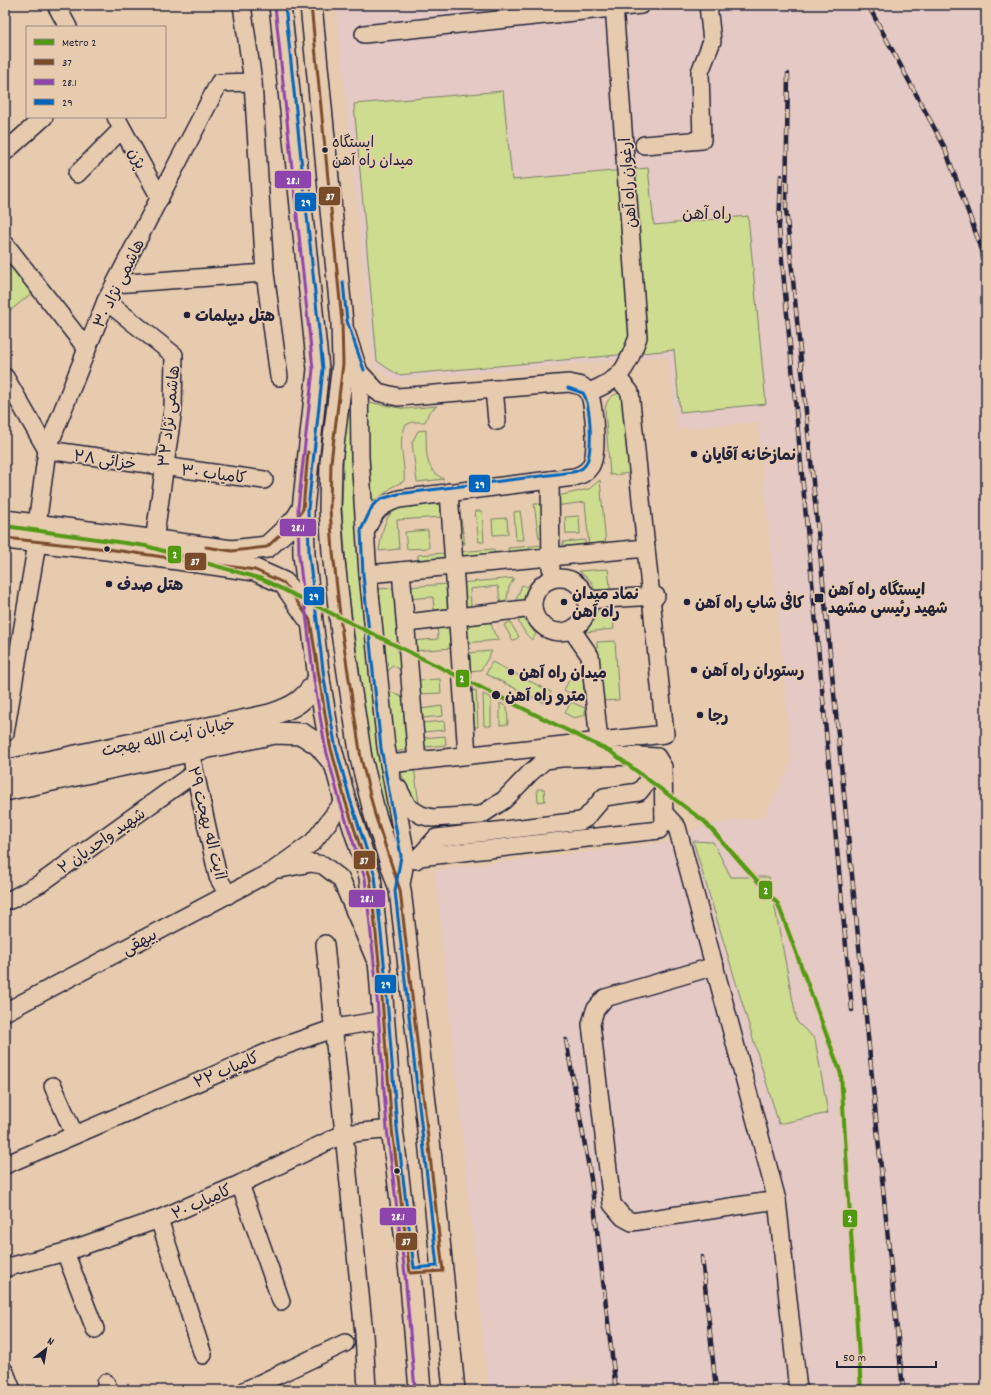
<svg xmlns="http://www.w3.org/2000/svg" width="991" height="1395" font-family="Dekko,'Playpen Sans Arabic',sans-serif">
<rect width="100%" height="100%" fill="#e7cbaf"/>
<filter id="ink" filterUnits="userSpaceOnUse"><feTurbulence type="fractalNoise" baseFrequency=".025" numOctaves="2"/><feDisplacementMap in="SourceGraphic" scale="8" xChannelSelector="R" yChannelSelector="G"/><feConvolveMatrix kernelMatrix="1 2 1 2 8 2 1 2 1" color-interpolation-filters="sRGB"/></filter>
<g filter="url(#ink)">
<polygon fill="#e4c9c4" points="336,5 986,5 986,1390 593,1390 592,1380 488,1387 435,870 673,842 703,825 764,817 792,761 758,422 677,429 668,356 395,380 373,367"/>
<g fill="#cedc90" stroke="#787f66">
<polygon points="503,91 512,180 648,168 654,225 748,216 766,404 680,412 674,350 398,375 377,361 354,104"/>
<polygon points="5,255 33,292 5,315"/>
<polygon points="350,366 352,448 399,849 381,801 366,725 347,578 342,509 344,436"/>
<path d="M619,393h7l7,80 -23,2 -5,-66c2,-9 5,-13 14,-16z"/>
<path d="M373,403l32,6 32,-3 -8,6 -4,10h-13l-6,3c-10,17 0,37 -2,56l-12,6 -15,13 -5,-1 -1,-9 -5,-79 3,-6z"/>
<path d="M426,430c1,21 -3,39 18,49l-27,3 -5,-40 6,-11z"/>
<polygon points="600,480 606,545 589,546 585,502 555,506 558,496 589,489"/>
<path d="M433,502l9,5 -1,10 -44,3 2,29 -20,2c6,-42 12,-46 54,-49z"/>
<polygon points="534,504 542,504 544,538 539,538"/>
<polygon points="475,511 482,511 484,542 479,542"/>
<polygon points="520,511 524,540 516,540 514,512"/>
<polygon points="455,513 460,513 465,544 457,544"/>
<polygon points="579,516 580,534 566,534 565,517"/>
<polygon points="507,518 508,534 493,535 492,519"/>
<polygon points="428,530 429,548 407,549 405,532"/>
<polygon points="585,540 585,548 563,549 563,542"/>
<polygon points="544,545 545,551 509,554 508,548"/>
<polygon points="494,549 495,556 459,560 458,552"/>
<polygon points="445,553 445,560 418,563 418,555"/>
<polygon points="608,569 611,595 597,595 591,581 579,571"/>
<polygon points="514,578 509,587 506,604 501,605 498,586 470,589 471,607 462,608 461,583"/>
<polygon points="449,584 450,608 434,610 433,597 406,599 405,587"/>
<polygon points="522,585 533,589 529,603 515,603"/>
<polygon points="398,588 405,672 392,665 386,675 378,589"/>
<polygon points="598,604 612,604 614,629 585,632 595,620"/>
<polygon points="523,618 536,634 532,640 526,634 518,621"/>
<polygon points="490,620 494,633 499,640 465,643 463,622"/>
<polygon points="510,622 519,637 513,641 504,625"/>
<polygon points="451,623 453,648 412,651 411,641 438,639 437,624"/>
<polygon points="615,641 619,700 601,701 597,642"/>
<polygon points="492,651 481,670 467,671 466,653"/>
<polygon points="492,662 551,692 545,703 486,674"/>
<polygon points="575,668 583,672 584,701 564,690"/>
<polygon points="440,679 441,693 419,694 418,680"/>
<polygon points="388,690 407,700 411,749 395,752"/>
<polygon points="476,690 478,727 471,727 469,691"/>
<polygon points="483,694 491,698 491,726 484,726"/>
<polygon points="571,702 585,708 585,715 574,718 565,713"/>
<polygon points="500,703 507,707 508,724 500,725"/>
<polygon points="442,706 443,716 422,718 421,709"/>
<polygon points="444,721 445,730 423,732 422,723"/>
<polygon points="445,736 446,745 425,747 423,738"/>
<polygon points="414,767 419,804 408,793 400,769"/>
<polygon points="537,789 544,789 545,801 538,802"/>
<polygon points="693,841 713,842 731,877 769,877 797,1022 815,1039 828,1113 779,1124"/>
</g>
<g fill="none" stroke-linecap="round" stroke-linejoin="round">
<defs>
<g id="minor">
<polyline points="56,5 68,27"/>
<polyline points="242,5 253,82 265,273 279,377"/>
<polyline points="364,34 641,5"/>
<polyline points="116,117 160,198"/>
<polyline points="644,145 702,140 700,72 712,41 708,5"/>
<polyline points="5,152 44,117"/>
<polyline points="77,174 122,129"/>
<polyline points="5,244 87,349"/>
<polyline points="115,284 265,273"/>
<polyline points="106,301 174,355 173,409 154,541"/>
<polyline points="346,332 359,372 360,457 368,574 386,747 406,856 400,890"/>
<polyline points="359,372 378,392 398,397 569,383 582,386 589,392"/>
<polyline points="5,377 47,450 264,480"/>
<polyline points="494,389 497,421"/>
<path d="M589,392c33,-13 37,-22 49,-55l-24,-332"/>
<polyline points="550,480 551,568"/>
<polyline points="449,492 467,755"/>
<polyline points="37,525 47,450 106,301 219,83 253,82"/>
<path d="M366,530c9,-19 12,-24 33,-31l175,-22c7,-2 12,-4 16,-10 9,-13 4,-60 -1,-75"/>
<polyline points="401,571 417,761"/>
<polyline points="368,574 646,548"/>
<circle cx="560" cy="605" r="27"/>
<polyline points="587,600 656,596"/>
<polyline points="407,623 533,608"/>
<polyline points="572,630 590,656 599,741"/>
<polyline points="5,733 37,543"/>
<polyline points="193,764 218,877 228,895"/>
<polyline points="389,764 665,734 630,392 617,377"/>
<polyline points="398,788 408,807 421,815 432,818 481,815 504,800 530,773 545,760 561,758 638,756 648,769 647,782 639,792 604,797 586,818 581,821 436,838 419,857"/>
<polyline points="664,813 677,827 777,1200 798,1390"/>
<polyline points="416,860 419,857 659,830 664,822 663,767 657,757 638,756"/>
<polyline points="280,869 311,863 323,865 341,879 375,959"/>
<polyline points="5,899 10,900 41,883 193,774"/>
<polyline points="325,944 364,1334 367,1390"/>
<polyline points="715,966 605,998 595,1010 591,1024 612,1204 623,1217 632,1222 777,1200"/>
<polyline points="5,1012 274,870 313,842 345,800"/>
<polyline points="53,1086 74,1134"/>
<polyline points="5,1165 275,1049 335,1028 383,1020"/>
<polyline points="240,1184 281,1301"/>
<polyline points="159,1219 203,1355"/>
<polyline points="65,1252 95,1329"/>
<polyline points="5,1268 65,1252 159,1219 240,1184 343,1134 392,1129"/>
<polyline points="5,1372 12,1390"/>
<polyline points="106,1383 109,1390"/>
<polyline points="246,1390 345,1343"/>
</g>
<g id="major">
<polyline points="280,5 318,369 303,509 304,555 319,679 330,745 345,800 370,877 380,972 392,1129 410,1273 420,1390"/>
<polyline points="311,5 342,322 343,364 331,462 330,509 333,552 342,633 361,758 375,815 400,890 427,1120 454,1390"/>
<polyline points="5,521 232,551 267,547 295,521 303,509"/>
<polyline points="5,538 107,549 255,570 284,583 309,619"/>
<path d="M5,771l265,-56c25,-8 34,-14 49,-36"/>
<polyline points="5,790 275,733 302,734 319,745 334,763"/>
</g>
</defs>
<use href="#minor" stroke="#22223b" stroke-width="20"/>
<use href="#major" stroke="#22223b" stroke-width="24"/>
<use href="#minor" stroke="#e7cbaf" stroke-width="17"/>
<use href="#major" stroke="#e7cbaf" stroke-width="21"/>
<defs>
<g id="rail">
<polyline points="868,5 944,146 986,261"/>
<polyline points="788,74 786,209 903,1390"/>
<polyline points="781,176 779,228 852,1010"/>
<polyline points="566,1040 591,1179 616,1390"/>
<polyline points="702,1257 716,1390"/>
</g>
</defs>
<use href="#rail" stroke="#22223b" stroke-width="4.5"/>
<use href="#rail" stroke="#e7cbaf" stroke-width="3" stroke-dasharray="9" stroke-linecap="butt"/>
<defs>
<g id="bus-1">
<polyline points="5,538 107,549 255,570 284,583 310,620 330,745 345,800 370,877 380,972 392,1129 410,1273 443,1271 400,890 375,815 361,758 342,633 333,552 330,509 331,462 343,364 342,322 311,5"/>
<polyline points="206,547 232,551 267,547 295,521 303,509 308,452"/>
</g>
<polyline id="bus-2" points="275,6 313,369 298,508 299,556 314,680 325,746 340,802 365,878 375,972 387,1129 405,1274 415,1390"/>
<g id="bus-3">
<path d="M285,5l38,364 -15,140 1,46 15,123 11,66 15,55 25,77 10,96 12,156 17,140 23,-2 -42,-375 6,-35 -20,-108 -18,-173 -2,-45 12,-25 8,-6 17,-5 175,-22c5,-1 10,-3 13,-8 7,-13 5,-59 -3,-71l-15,-5"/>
<polyline points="343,282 347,321 364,370"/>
</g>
</defs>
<use href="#bus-1" stroke="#e7cbaf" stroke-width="6"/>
<use href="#bus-2" stroke="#e7cbaf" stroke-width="6"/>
<use href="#bus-3" stroke="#e7cbaf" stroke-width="6"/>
<use href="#bus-1" stroke="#7a4b2a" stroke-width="3"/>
<use href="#bus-2" stroke="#8e44ad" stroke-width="3"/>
<use href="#bus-3" stroke="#0065bd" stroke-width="3"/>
<defs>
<polyline id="metro-1" points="5,526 146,546 262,579 611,752 705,822 778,904 841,1074 861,1390"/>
</defs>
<use href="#metro-1" stroke="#e7cbaf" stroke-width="7"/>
<use href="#metro-1" stroke="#529912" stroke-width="4"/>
</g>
</g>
<g fill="#22223b" stroke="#e7cbaf" stroke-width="1.5">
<circle cx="325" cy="150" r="3.5"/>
<circle cx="187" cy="315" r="4"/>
<circle cx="694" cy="454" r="4"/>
<circle cx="107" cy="549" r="3.5"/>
<circle cx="109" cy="584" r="4"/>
<rect x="814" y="593" width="10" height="10" rx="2"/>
<circle cx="564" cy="602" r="4"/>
<circle cx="687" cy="602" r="4"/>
<circle cx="694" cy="670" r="4"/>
<circle cx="511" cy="672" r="4"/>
<circle cx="496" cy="695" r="5"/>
<circle cx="700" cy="715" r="4"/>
<circle cx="397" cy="1171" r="3.5"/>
</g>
<g text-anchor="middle" stroke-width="3.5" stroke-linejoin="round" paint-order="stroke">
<g font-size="15" fill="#22223b" stroke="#e7cbaf" text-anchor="start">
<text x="332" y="147">ایستگاه<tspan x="332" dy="18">میدان راه آهن</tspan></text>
</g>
<g font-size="16" fill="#22223b" stroke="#e7cbaf">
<text transform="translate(138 158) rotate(62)" y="6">پژن</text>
<text transform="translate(627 183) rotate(-94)" y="6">ارغوان راه آهن</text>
<text transform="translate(118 283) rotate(-64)" y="6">هاشمی نژاد ۳۰</text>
<text transform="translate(168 416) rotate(-84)" y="6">هاشمی نژاد ۳۲</text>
<text transform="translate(105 459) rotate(8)" y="6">خزائی ۲۸</text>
<text transform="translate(214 473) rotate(7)" y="6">کامیاب ۳۰</text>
<text transform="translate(168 736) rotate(-12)" y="6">خیابان آیت الله بهجت</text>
<text transform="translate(208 823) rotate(76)" y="6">اآیت اله بهجت ۲۹</text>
<text transform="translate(101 840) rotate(-35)" y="6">شهید واحدیان ۲</text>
<text transform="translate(139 941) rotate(-28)" y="6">بیهقی</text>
<text transform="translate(226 1069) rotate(-23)" y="6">کامیاب ۲۲</text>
<text transform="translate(201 1201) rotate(-24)" y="6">کامیاب ۲۰</text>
</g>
<g font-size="16" font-weight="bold" fill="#22223b" stroke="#e7cbaf" text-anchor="start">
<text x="195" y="321">هتل دیپلمات</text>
<text x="702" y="460">نمازخانه آقایان</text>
<text x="117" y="590">هتل صدف</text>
<text x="828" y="595">ایستگاه راه آهن<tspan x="828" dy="18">شهید رئیسی مشهد</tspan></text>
<text x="572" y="599">نماد میدان<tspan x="572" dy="18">راه آهن</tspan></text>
<text x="695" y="608">کافی شاپ راه آهن</text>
<text x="702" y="676">رستوران راه آهن</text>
<text x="519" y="678">میدان راه آهن</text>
<text x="708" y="721">رجا</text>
</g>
<g font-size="16" font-weight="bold" fill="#22223b" stroke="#e7cbaf" text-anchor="start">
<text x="505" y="701">مترو راه آهن</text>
</g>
<g font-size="17" fill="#22223b" stroke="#e7cbaf">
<text x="707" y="219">راه آهن</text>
</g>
</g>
<g stroke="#e7cbaf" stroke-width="1.5">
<rect x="274" y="170" width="38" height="19" rx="4" fill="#8e44ad"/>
<rect x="318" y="186" width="23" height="20" rx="4" fill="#7a4b2a"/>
<rect x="294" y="192" width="23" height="20" rx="4" fill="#0065bd"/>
<rect x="468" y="474" width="23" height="19" rx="4" fill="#0065bd"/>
<rect x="279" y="518" width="38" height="19" rx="4" fill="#8e44ad"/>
<rect x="167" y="545" width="15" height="19" rx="4" fill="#529912"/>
<rect x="184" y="552" width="23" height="19" rx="4" fill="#7a4b2a"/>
<rect x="303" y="586" width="22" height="20" rx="4" fill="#0065bd"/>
<rect x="455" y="669" width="15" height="19" rx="4" fill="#529912"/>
<rect x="353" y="850" width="23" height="20" rx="4" fill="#7a4b2a"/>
<rect x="758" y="880" width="15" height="20" rx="4" fill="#529912"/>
<rect x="348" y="889" width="38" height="19" rx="4" fill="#8e44ad"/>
<rect x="374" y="974" width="23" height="20" rx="4" fill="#0065bd"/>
<rect x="379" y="1207" width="38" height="19" rx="4" fill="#8e44ad"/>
<rect x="842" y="1209" width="16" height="19" rx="4" fill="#529912"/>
<rect x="395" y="1232" width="23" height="19" rx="4" fill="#7a4b2a"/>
</g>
<g font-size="11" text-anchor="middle" font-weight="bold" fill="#fff">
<text x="293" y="184">28.1</text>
<text x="330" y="200">37</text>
<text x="306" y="206">29</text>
<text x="480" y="488">29</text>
<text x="298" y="531">28.1</text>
<text x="175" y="558">2</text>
<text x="195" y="565">37</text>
<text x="314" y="600">29</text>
<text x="462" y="682">2</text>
<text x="364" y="864">37</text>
<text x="766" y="894">2</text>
<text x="367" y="902">28.1</text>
<text x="386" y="988">29</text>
<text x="398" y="1220">28.1</text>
<text x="850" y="1222">2</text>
<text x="406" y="1245">37</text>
</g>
<rect width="991" height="1395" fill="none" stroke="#e7cbaf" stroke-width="20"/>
<rect x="10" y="10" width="971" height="1375" fill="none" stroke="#22223b" stroke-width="1.5" filter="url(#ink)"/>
<rect x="26" y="26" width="140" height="92" fill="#e7cbaf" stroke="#988781"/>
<rect x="34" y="39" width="20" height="6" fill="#529912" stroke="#988781"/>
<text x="62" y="46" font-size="12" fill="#22223b">Metro 2</text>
<rect x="34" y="59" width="20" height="6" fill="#7a4b2a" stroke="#988781"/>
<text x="62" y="66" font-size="12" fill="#22223b">37</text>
<rect x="34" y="79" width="20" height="6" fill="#8e44ad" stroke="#988781"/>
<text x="62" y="86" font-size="12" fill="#22223b">28.1</text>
<rect x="34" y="99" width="20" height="6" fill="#0065bd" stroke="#988781"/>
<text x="62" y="106" font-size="12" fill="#22223b">29</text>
<g transform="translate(46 1349) rotate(31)" stroke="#e7cbaf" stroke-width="3" paint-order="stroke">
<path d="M0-3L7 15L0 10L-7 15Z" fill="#22223b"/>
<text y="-6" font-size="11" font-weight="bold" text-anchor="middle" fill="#22223b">N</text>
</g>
<path d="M837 1361v6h99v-6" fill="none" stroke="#22223b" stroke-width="2"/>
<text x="843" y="1361" font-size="12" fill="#22223b" stroke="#e7cbaf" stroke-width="3" paint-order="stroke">50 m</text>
</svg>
